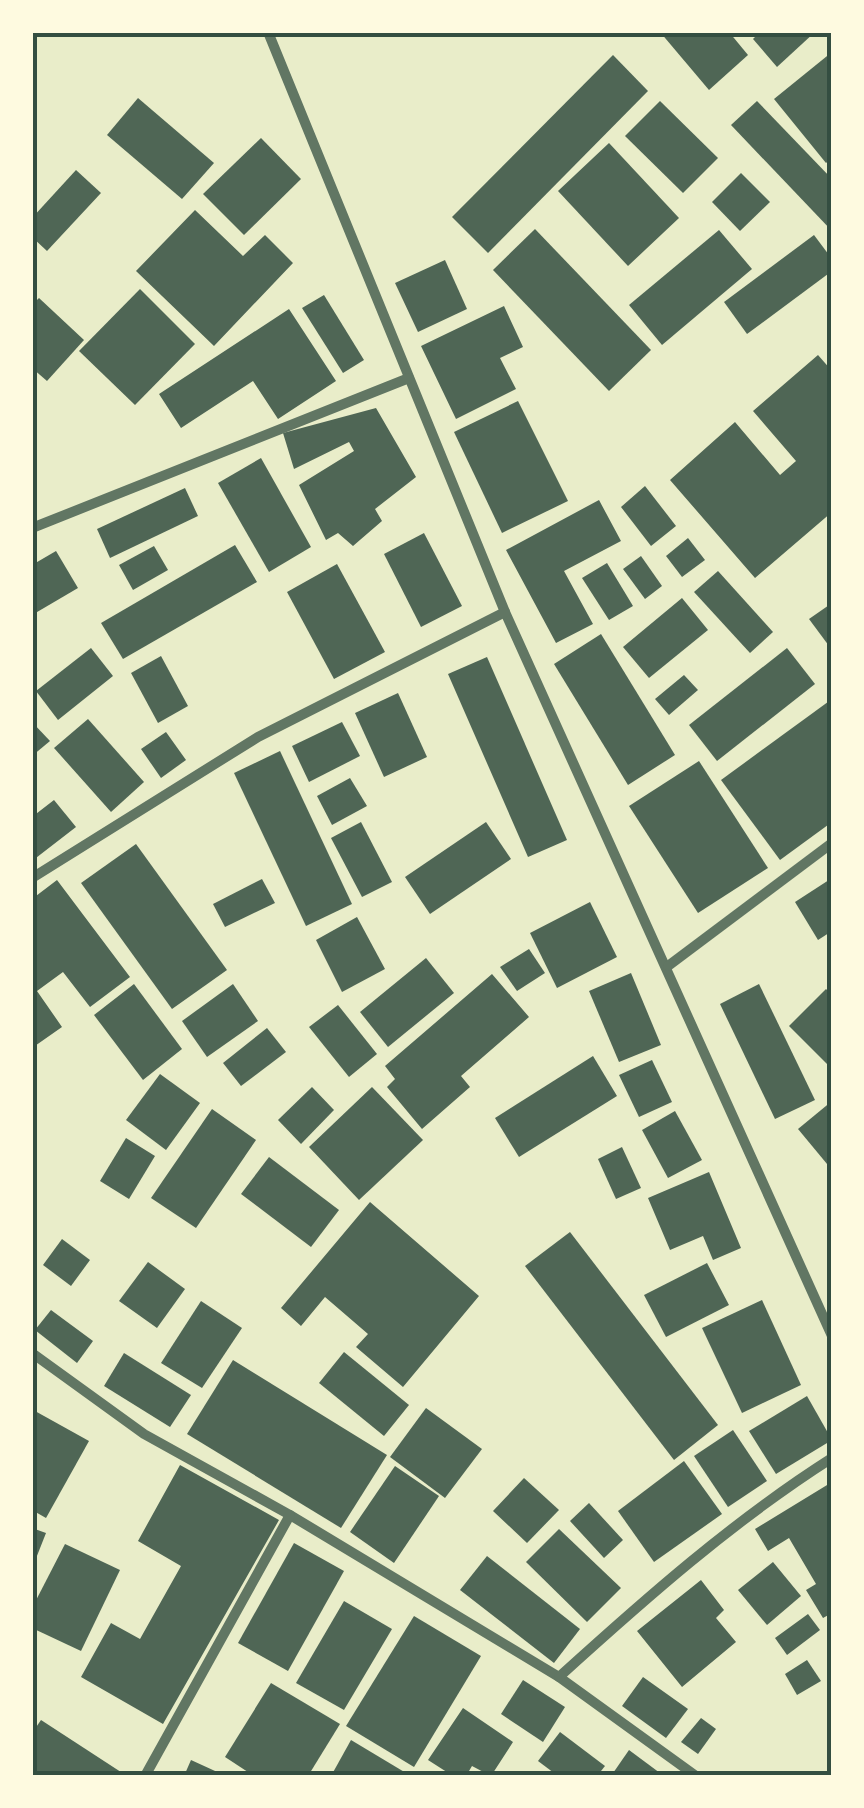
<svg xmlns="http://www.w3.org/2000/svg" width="864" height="1808" font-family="Cabin,sans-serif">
<rect width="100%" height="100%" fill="#e9edc9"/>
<g fill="#4f6655">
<polygon points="660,32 729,32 748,55 709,90"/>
<polygon points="760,32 815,32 777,67 753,39"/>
<polygon points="832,52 832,158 826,163 774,99"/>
<polygon points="613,55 648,91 488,253 452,217"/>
<polygon points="138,98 214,163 182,199 107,135"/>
<polygon points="660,101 718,158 683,193 625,136"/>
<polygon points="757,101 832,179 832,231 731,125"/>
<polygon points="261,138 301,179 244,235 203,194"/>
<polygon points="609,143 679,218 628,266 558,191"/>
<polygon points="76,170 101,193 47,251 32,237 32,218"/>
<polygon points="741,173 770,202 740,231 712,202"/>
<polygon points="195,210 243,256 265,235 293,263 214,346 136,271"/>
<polygon points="535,229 651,350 609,391 493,270"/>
<polygon points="719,230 752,269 662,345 629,305"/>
<polygon points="814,235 832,259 832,271 747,334 724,302"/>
<polygon points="445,260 467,309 418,332 395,283"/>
<polygon points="140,289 195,344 135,405 79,351"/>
<polygon points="324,295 364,360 343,373 302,308"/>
<polygon points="39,298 84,340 47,381 32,368 32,305"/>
<polygon points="504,306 523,347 500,358 516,389 456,419 421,346"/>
<polygon points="289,309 336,381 278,419 253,381 181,428 159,394"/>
<polygon points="818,355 832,371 832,512 755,578 670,480 735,422 780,475 796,461 753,411"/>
<polygon points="518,401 568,501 502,533 454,432"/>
<polygon points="376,408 416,477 375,509 382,521 353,546 338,533 326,540 299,485 354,451 349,442 294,469 283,433"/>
<polygon points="261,458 311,547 269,572 218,483"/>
<polygon points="645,486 676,526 651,546 621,507"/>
<polygon points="185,488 198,516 110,558 97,529"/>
<polygon points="599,500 621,541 564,571 593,624 556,643 506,550"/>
<polygon points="424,533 462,606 421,627 384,554"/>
<polygon points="688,538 705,560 682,577 666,556"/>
<polygon points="235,545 257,582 123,659 101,623"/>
<polygon points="154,546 168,570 133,590 119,565"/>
<polygon points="56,551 78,588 32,615 32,565"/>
<polygon points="641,556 662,586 645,599 623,569"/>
<polygon points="607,563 633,606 609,620 582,578"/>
<polygon points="337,564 385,652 334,679 287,592"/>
<polygon points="718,571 773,632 750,653 694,592"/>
<polygon points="682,598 708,630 649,678 623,647"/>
<polygon points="832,603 832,650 809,619"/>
<polygon points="601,634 675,755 628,785 554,664"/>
<polygon points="91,648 113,676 58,720 36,691"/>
<polygon points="787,648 815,684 717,761 689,725"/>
<polygon points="161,656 188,706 158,723 131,673"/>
<polygon points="487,657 567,840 528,857 448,674"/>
<polygon points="684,675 698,690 669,715 655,699"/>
<polygon points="398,693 427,757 384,777 355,713"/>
<polygon points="832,699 832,822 780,860 721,780"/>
<polygon points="88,719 144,782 111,812 54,748"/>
<polygon points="32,722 50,741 32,756"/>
<polygon points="342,722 360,756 309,782 292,746"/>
<polygon points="166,732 186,760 161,778 141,749"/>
<polygon points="280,751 352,904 306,926 234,773"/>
<polygon points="699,761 768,868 698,913 629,806"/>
<polygon points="350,778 367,806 332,825 317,796"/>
<polygon points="54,800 76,827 32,861 32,817"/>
<polygon points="361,822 392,882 362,897 331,838"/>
<polygon points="486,822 511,859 430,914 405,877"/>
<polygon points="136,844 227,970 172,1009 81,883"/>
<polygon points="832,878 832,931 818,940 795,902"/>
<polygon points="262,879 275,903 225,927 213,904"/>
<polygon points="57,880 130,977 90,1007 63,972 37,991 62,1027 32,1048 32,899"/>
<polygon points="590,902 617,957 557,988 530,933"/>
<polygon points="357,917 385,969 342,992 316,940"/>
<polygon points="529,949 545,973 517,991 500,967"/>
<polygon points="426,958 454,993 388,1047 360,1012"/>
<polygon points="631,973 661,1045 619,1062 589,991"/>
<polygon points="492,974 529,1017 461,1076 470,1087 422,1129 387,1087 395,1079 385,1066"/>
<polygon points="134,984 182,1049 143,1080 94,1015"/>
<polygon points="233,984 258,1021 207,1057 182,1021"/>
<polygon points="759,984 815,1100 775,1119 720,1004"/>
<polygon points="826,989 832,995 832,1069 789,1026"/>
<polygon points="338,1005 377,1054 349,1077 309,1027"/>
<polygon points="267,1028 286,1052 241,1086 223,1063"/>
<polygon points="593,1056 617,1096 519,1157 495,1118"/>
<polygon points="652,1060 672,1102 639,1117 619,1075"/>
<polygon points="160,1074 200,1103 166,1150 126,1120"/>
<polygon points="312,1087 334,1110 301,1144 278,1120"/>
<polygon points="372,1087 423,1140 359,1200 309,1147"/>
<polygon points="832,1101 832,1170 798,1129"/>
<polygon points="212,1109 256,1140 196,1228 151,1198"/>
<polygon points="675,1111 702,1160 668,1178 642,1130"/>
<polygon points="126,1138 155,1156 129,1199 100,1181"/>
<polygon points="622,1147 641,1188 616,1199 598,1159"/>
<polygon points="269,1157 339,1210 311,1247 241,1194"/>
<polygon points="709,1172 741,1248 713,1260 703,1236 670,1250 648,1198"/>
<polygon points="370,1202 479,1296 403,1387 356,1347 368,1334 325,1297 301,1326 281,1308"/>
<polygon points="570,1232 718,1425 674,1460 525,1266"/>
<polygon points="62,1239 90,1260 71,1286 43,1265"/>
<polygon points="148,1262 185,1289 157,1328 119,1301"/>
<polygon points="707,1263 729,1305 666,1337 644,1295"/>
<polygon points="762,1300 801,1385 742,1413 702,1328"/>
<polygon points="201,1301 242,1328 202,1388 161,1363"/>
<polygon points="51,1310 93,1341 77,1363 35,1330"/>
<polygon points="344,1352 409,1405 384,1436 319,1383"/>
<polygon points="124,1353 191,1395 170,1427 104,1386"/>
<polygon points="233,1360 387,1455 341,1528 187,1434"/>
<polygon points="807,1396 832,1440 776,1474 749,1431"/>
<polygon points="426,1408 482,1449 445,1498 390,1457"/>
<polygon points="35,1411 89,1441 46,1518 32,1510"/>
<polygon points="733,1430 767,1481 728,1507 694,1456"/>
<polygon points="684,1461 722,1514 654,1562 618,1511"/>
<polygon points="180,1465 279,1520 163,1724 81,1677 111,1623 140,1639 181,1566 138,1541"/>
<polygon points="395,1466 439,1496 394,1563 350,1532"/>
<polygon points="524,1478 559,1510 527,1543 493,1511"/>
<polygon points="832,1482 832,1613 823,1618 806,1590 816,1584 789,1538 768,1551 755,1529"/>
<polygon points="589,1503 623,1540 604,1558 570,1521"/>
<polygon points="32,1528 46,1533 33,1566 32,1566"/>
<polygon points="559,1529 621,1588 587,1622 526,1562"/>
<polygon points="294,1543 344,1571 288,1671 238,1643"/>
<polygon points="65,1544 120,1570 81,1651 32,1628 32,1608"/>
<polygon points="487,1556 580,1629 554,1663 460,1590"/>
<polygon points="773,1562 801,1596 767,1625 738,1590"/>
<polygon points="701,1580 724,1610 716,1618 736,1642 682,1687 637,1631"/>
<polygon points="344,1601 392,1629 344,1710 296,1683"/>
<polygon points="808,1614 820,1630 787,1655 775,1638"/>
<polygon points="414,1616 481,1656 414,1767 346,1726"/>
<polygon points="807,1660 821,1681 797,1695 785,1674"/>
<polygon points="643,1677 688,1709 666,1738 622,1706"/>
<polygon points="523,1680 565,1707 543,1742 501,1714"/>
<polygon points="271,1683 340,1724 308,1776 254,1776 225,1757"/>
<polygon points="463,1708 513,1742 491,1776 472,1766 466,1776 453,1776 428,1760"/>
<polygon points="701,1718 716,1729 698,1754 681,1742"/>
<polygon points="41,1720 127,1776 32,1776 32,1733"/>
<polygon points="560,1732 605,1766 597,1776 558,1776 538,1761"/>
<polygon points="351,1740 411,1776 331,1776"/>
<polygon points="629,1750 664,1776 611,1776"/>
<polygon points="191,1760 226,1776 184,1776"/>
</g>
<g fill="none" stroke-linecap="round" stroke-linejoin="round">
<g stroke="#617663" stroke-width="10">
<polyline points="268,32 505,612 832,1336"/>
<polyline points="32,528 409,378"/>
<polyline points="32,878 258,737 505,612"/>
<polyline points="668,966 832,843"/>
<polyline points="32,1353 144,1434 290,1515 559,1677 696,1776"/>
<path d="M559,1677c86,-78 174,-156 273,-219"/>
<polyline points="145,1776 290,1515"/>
</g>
</g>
<rect width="864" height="1808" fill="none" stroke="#fefae0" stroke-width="70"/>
<rect x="35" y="35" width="794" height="1738" fill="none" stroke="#344e41" stroke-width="4"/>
</svg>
